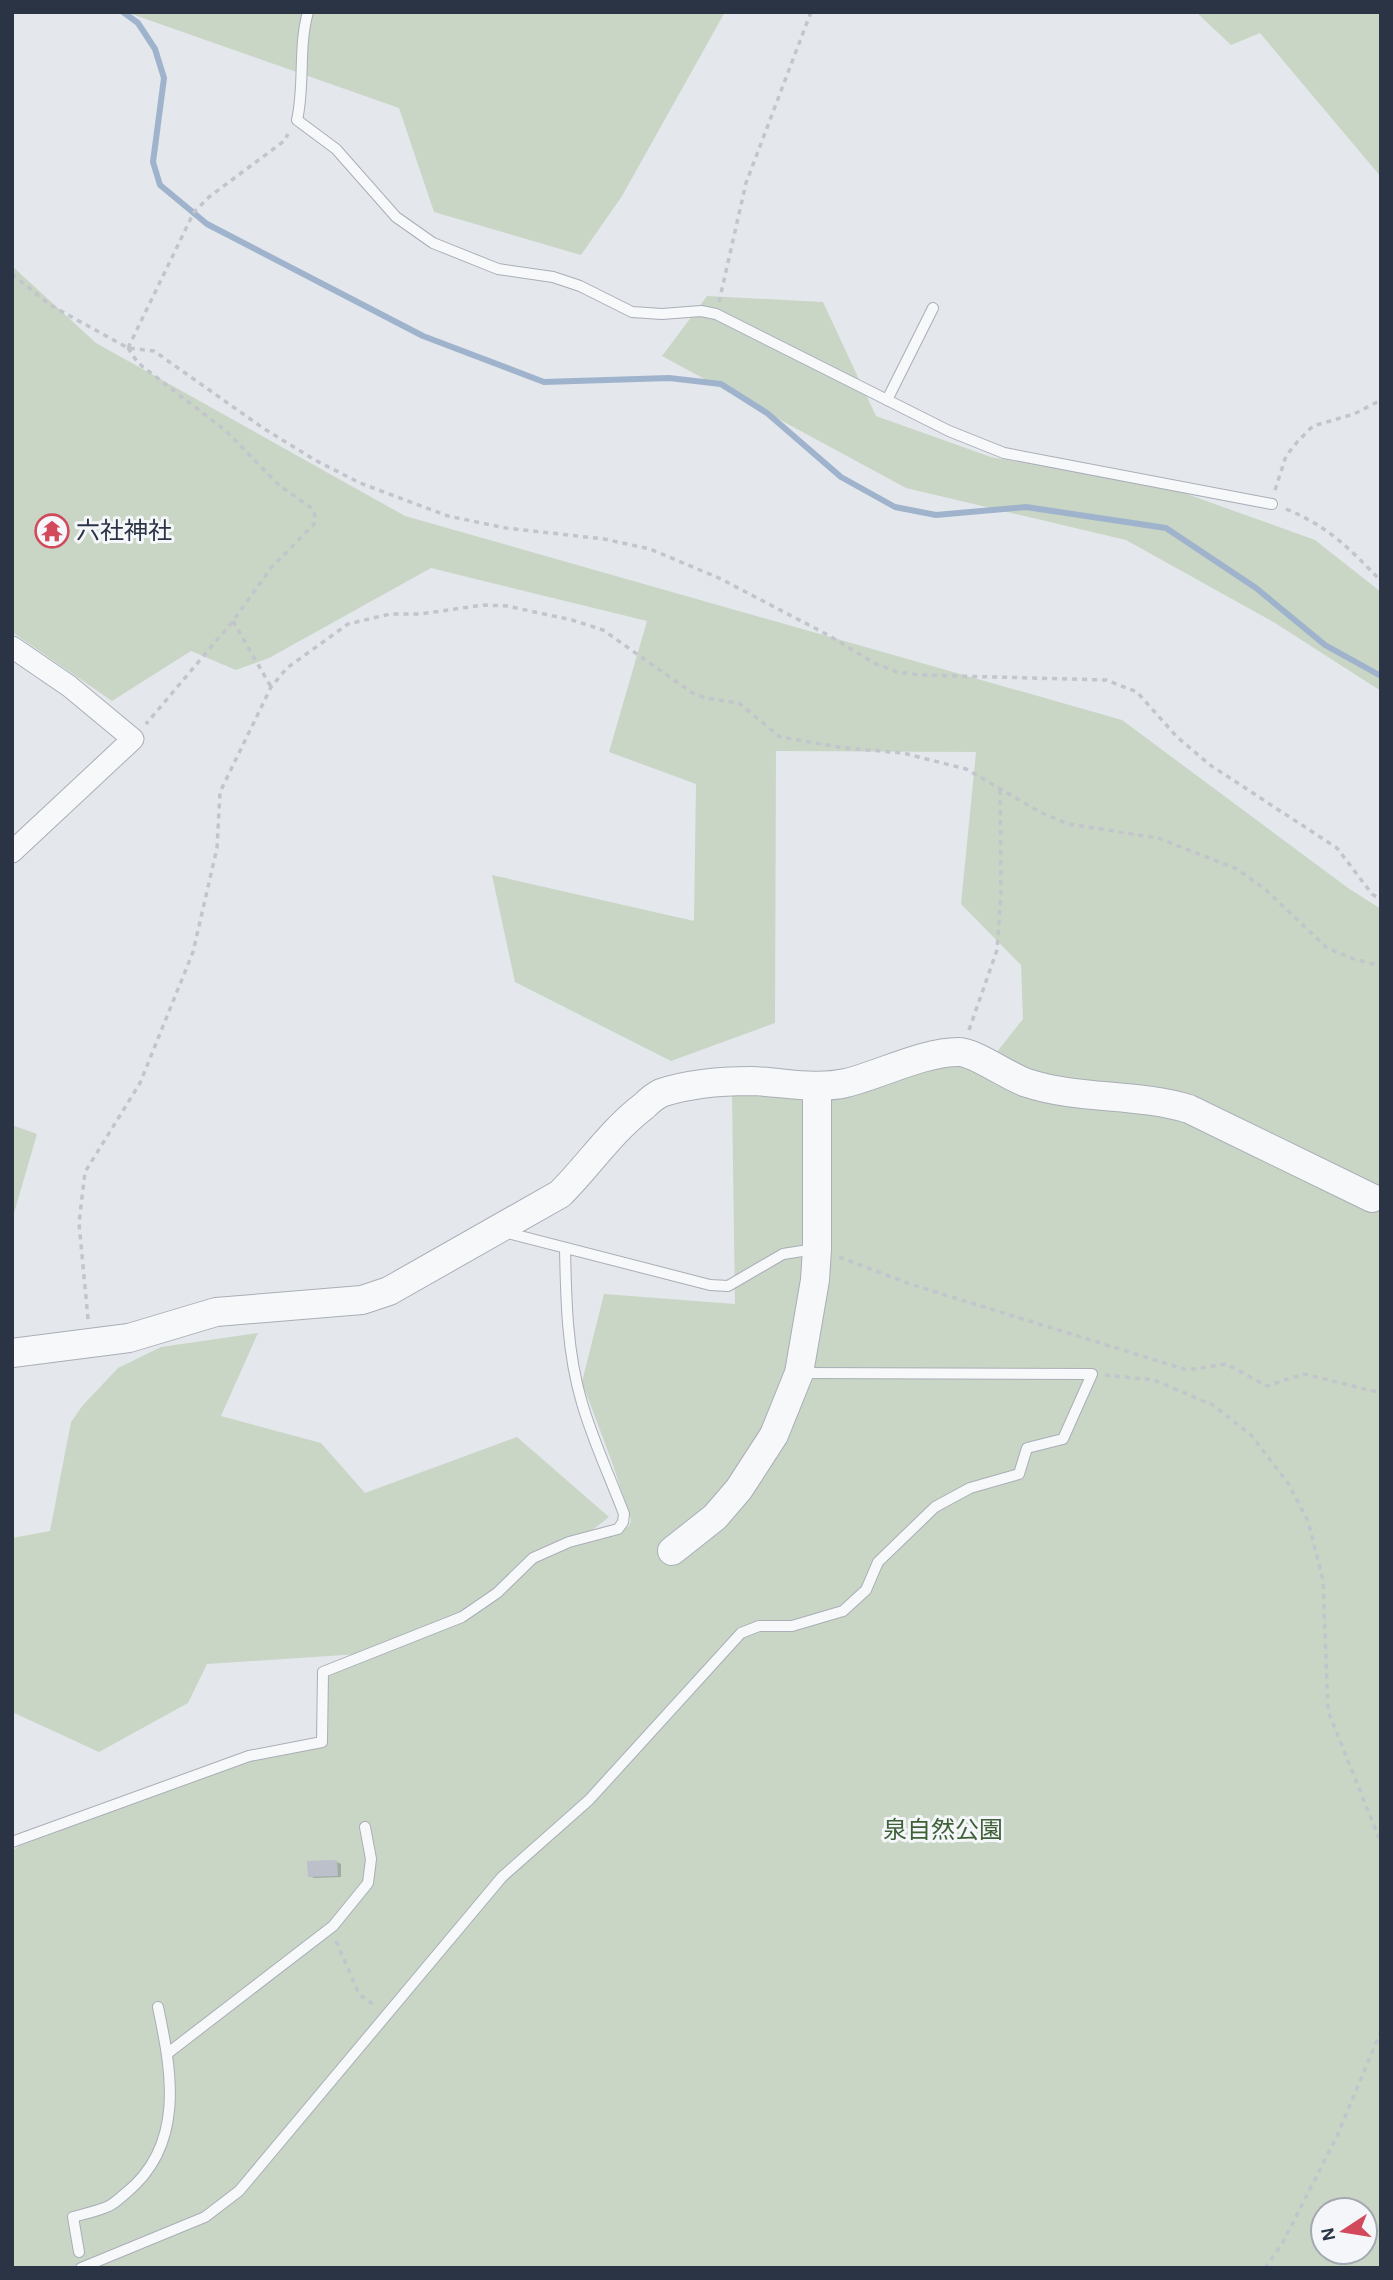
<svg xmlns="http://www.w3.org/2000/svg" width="1393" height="2280" font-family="'Alegreya Sans','Noto Sans JP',sans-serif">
<rect width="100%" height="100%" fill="#e4e7ec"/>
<g fill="#c9d6c5" fill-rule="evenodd">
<polygon points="126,12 725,12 622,196 581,255 434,212 399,108"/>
<polygon points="1196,12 1381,12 1381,177 1260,33 1231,45"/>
<path d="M12,266l84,77 309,173 717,204 226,168 33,21v1359h-1369v-417l7,-5 230,-86 77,-17 2,-67 61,-24 -182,12 -19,39 -89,49 -87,-40v-174l38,-7 21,-109 12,-17 35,-37 43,-21 97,-14 -37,83 100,27 44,50 152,-56 92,80 -33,26 42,-10 11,-7 2,-6 -18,-55 -31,-83 22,-88 131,10 -3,-211 209,-28 25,1 15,6 42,-53 -2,-54 -60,-61 15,-152 -200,-1 -1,272 -104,38 -156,-79 -23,-107 202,46 2,-137 -87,-32 38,-131 -216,-53 -162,90 -33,12 -45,-19 -79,50 -100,-69zM1323,2210h42v42h-42z"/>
<polygon points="707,296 823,302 876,416 991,457 1184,493 1315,540 1381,592 1381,691 1275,623 1126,540 906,488 662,356"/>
<polygon points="12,1125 37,1134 12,1220"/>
</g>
<polygon fill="#0003" points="337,1862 341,1864 341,1877 314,1878 310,1876"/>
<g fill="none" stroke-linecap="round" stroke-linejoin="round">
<polyline stroke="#9fb4cc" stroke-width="6" points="123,12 138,23 155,49 164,78 153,162 160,185 207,224 423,336 544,382 669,378 721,384 767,413 841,477 895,507 936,515 1026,507 1166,528 1256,588 1325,645 1381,676"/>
</g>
<polygon fill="#bbc0ca" points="337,1860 338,1876 308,1877 307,1861"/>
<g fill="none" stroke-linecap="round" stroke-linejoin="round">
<defs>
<g id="service">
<path d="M308,12c-10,35 -3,73 -11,108l39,29 60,68 37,26 65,26 55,8 27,9 52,26 30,2 39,-3 15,3 233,117 55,22 268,51"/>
<polyline points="887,400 933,308"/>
<polyline points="504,1232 710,1285 728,1286 783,1254 815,1249"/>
<path d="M12,1842l237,-86 73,-14 1,-70 139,-55 35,-24 36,-35 36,-16 49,-13 5,-7 1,-8c-14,-37 -31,-73 -42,-111 -15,-50 -16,-103 -17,-155"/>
<polyline points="168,2053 333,1926 368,1883 371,1859 365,1827"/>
<path d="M79,2252l-6,-35c11,-3 25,-6 36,-11 6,-3 12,-9 17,-13 59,-48 46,-120 32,-186"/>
<polyline points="81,2268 205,2217 239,2191 502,1877 589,1800 741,1633 759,1626 792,1626 843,1611 866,1590 878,1562 935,1507 970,1488 1019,1474 1027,1448 1063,1439 1092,1374 801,1373"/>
</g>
<polyline id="minor" points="12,647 69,686 133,739 12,852"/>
<g id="tertiary">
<path d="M12,1353l117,-15 87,-26 146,-12 27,-9 171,-97c29,-29 51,-63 84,-88 5,-5 11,-10 17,-13 27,-9 62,-12 90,-12 32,1 63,9 95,2 36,-9 77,-31 113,-31 15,0 50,25 68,31 52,17 109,10 162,26l183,89"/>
<polyline points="672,1551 715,1517 739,1489 774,1435 799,1373 815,1280 817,1249 817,1087"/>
</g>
</defs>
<use href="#service" stroke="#a9aeb7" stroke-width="12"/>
<use href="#minor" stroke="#a9aeb7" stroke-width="23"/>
<use href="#tertiary" stroke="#a9aeb7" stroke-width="30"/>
<g stroke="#c2c5cb" stroke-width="3.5" stroke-dasharray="5 5" stroke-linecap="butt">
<polyline points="12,274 50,305 128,348 154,351 263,428 315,460 360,483 448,516 506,528 604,539 650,549 719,578 828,635 874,663 897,672 920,675 1106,680 1137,692 1177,737 1210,765 1337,848 1372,894 1381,900"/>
<polyline points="719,302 746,183 811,12"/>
<polyline points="128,348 138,363 226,431 280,486 313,509 315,516 314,524 271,568 233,621 146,724"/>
<polyline points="128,348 194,212 209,197 284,141 288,134"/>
<polyline points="1275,490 1286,456 1298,441 1313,426 1354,414 1381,400"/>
<path d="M1286,509c42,17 64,40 95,72"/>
<polyline points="233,621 271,687"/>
<polyline points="969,1030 997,950 1001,893 1000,789"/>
<polyline points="839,1257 910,1284 1187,1370 1226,1364 1267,1386 1304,1374 1381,1393"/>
<polyline points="88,1319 79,1223 85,1172 140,1083 193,952 217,848 220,792 271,687 287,668 348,624 390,614 420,614 484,605 507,606 572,620 603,630 691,692 705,698 739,703 780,737 845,748 903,753 966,769 1042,813 1068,824 1158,838 1237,869 1266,890 1327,948 1354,959 1381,966"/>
<polyline points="1105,1375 1154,1380 1213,1405 1251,1435 1288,1483 1308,1521 1323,1580 1328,1711 1381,1843"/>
<polyline points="336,1941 359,1994 374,2005"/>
<polyline points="1265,2268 1282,2244 1337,2136 1381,2031"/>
</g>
<use href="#service" stroke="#f7f8fa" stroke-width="10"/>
<use href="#minor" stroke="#f7f8fa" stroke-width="21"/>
<use href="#tertiary" stroke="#f7f8fa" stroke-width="28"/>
</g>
<defs>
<symbol id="temple-ring" viewBox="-11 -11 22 22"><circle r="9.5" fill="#f4f6f9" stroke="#d1495b" stroke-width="1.5"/><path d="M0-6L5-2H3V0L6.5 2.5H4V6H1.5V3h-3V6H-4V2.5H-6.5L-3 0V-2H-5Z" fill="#d1495b"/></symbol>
</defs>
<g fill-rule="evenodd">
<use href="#temple-ring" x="33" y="512" width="38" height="38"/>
</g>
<g text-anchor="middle" stroke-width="6" stroke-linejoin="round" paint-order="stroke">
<g font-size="24" fill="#2b3445" stroke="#f4f6f9" text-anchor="start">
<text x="76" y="539">六社神社</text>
</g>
<g font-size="24" fill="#3f6138" stroke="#f4f6f9">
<text x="943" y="1838">泉自然公園</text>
</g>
</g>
<rect width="1393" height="2280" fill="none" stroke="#2b3445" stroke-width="28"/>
<g transform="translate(1344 2231) rotate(258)"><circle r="33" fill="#f4f6f9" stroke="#a4a8b1" stroke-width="2"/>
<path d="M0-5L12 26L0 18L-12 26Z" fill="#d1495b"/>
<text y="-10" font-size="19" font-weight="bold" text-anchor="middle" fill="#2b3445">N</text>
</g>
</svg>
